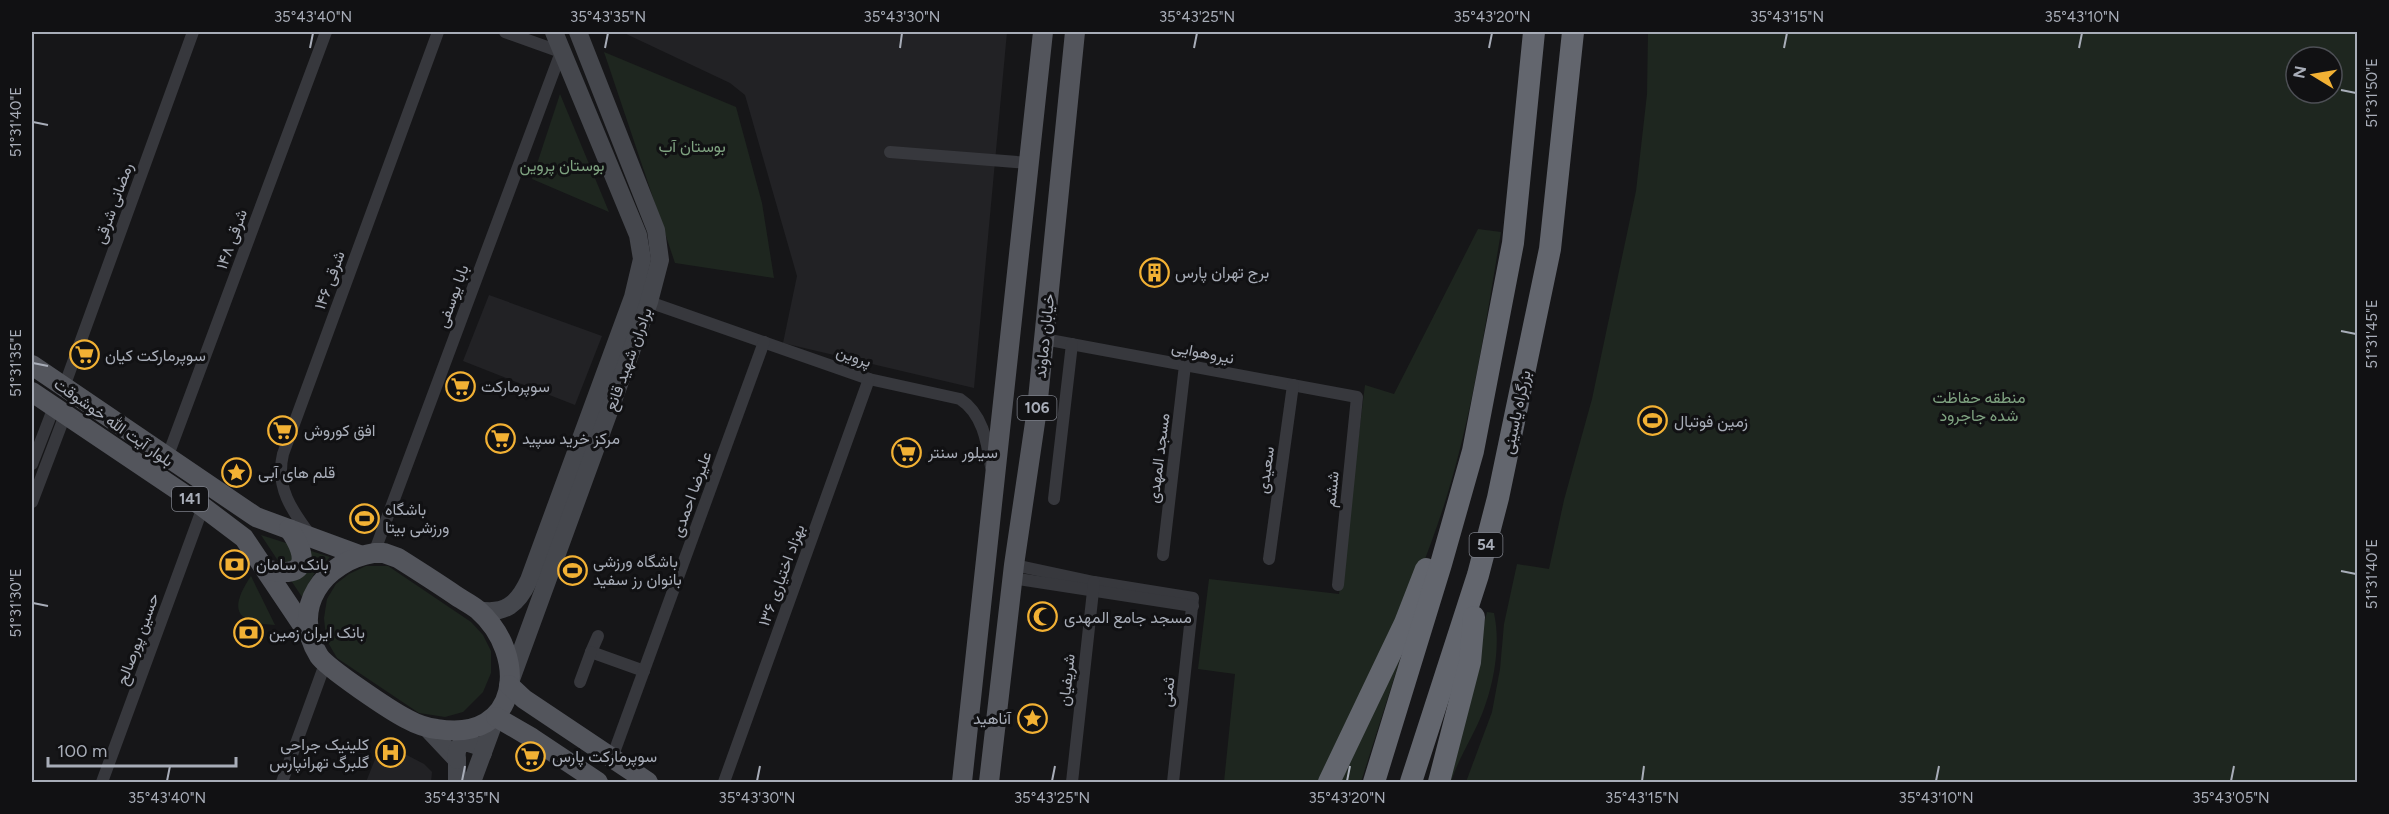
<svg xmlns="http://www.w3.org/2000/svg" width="2389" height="814" font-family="Figtree,Vazirmatn,sans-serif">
<rect width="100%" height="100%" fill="#161618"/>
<g fill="#222225">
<polygon points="622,32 1007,32 974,388 783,343 797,276 745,95 730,83"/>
<polygon points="489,295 602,336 575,405 463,361"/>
<polygon points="382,742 424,764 432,772 431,782 366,782"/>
</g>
<g fill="#1e261f" fill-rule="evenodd">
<path d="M1648,32h709v750h-891l26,-70 8,-43 4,-45 13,-60 32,5 15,-69 28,-101 44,-208 11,-97zM2296,57h36v36h-36z"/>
<polygon points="604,52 736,107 762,203 774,278 675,263"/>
<polygon points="560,94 609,212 532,179"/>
<path d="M1478,229l23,3c-15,89 -28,180 -55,267 -31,98 -77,190 -121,283h-101l11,-108 -37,-5 11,-90 130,15 26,-209 29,9z"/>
<polygon points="261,535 330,557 314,574 302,597"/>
<polygon points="366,566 388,566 471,622 483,635 491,651 491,673 483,692 463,712 445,717 419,713 337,658 326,639 324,618 327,599 336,584 349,574"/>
<path d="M251,576l24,49c-39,-2 -47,-15 -24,-49z"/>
<polygon points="1416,609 1361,782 1335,782"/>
<path d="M1487,612l7,1c7,32 0,71 -12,101 -9,23 -24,45 -31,68h-8z"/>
</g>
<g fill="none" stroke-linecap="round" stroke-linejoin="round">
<g stroke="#37383d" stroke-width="12">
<polyline points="505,32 561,52"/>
<polyline points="890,152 1029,163"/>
<path d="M649,302l220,77 91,20c23,15 27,43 31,68"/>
<polyline points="1044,339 1357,397 1338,585"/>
<polyline points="64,387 193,32"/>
<polyline points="167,458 326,32"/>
<polyline points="32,464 54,407"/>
<polyline points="1054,499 1072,344"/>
<polyline points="32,502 65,415"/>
<path d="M311,536c-19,-25 -36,-49 -28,-82l155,-422"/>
<polyline points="374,553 561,52"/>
<polyline points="1163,555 1185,365"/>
<polyline points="1269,559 1293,385"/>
<polyline points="1014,565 1094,582 1193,598 1173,782"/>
<polyline points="1012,578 1193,606"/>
<polyline points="598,636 591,652 644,671"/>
<polyline points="580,682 591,652"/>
<polyline points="612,758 764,342"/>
<polyline points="102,782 203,507"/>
<polyline points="282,782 325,664"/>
<polyline points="724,782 869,379"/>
<polyline points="1072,782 1094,582"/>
</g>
<g stroke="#45474d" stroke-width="18">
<path d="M478,610c27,5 40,-6 51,-30l104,-283 9,-38 -4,-24 -84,-203"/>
<polyline points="509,685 649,302 660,260 656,230 578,32"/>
<polyline points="427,728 457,760 457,782"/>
<path d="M457,760c-1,-9 0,-14 8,-18l13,4 5,7"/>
<polyline points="472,782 496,717"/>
</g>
<g stroke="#53555c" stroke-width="20">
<polyline points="32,365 256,517 359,555"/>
<polyline points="32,392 203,507 244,538 311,638"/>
<path d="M374,553h10l14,5c19,12 38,24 57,37 7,5 16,9 23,15 51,45 43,133 -41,119 -10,-1 -21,-5 -30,-10 -16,-8 -80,-51 -88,-63 -30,-48 5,-95 55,-103z"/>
<path d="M265,569c40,11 46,-9 24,-40"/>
<polyline points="509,685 524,699 648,782"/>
<polyline points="496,717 532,738 598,782"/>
<polyline points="962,782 1043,32"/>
<polyline points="989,782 1014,565 1037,409 1075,32"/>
</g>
<g stroke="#63666e" stroke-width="22">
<polyline points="1329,782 1405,623 1426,569"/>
<polyline points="1374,782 1441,564 1473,451 1513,243 1534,32"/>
<polyline points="1411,782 1478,575 1498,498 1550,249 1573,32"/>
<polyline points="1439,782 1470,662 1474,617"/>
</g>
</g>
<path fill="none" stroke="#a8adb8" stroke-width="2" d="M310,48l3,-15M605,48l3,-15M900,48l2,-15M1194,48l3,-15M1489,48l3,-15M1784,48l3,-15M2079,48l3,-15M2341,90l15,3M33,122l15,3M2341,331l15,3M33,363l15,3M2341,571l15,3M33,603l15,3M167,781l3,-15M462,781l3,-15M757,781l3,-15M1052,781l3,-15M1347,781l3,-15M1642,781l2,-15M1936,781l3,-15M2231,781l3,-15"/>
<defs>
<symbol id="building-ring" viewBox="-11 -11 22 22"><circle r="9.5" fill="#111113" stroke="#f2b134" stroke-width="1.5"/><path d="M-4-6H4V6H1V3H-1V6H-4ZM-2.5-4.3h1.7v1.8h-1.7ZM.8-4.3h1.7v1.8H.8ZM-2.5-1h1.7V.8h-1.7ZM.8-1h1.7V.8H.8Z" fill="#f2b134"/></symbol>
<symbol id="supermarket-ring" viewBox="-11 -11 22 22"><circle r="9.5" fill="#111113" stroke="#f2b134" stroke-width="1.5"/><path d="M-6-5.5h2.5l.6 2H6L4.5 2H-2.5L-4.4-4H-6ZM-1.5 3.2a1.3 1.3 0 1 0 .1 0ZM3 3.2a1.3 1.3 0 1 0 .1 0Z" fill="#f2b134"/></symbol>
<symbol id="stadium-ring" viewBox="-11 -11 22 22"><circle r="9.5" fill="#111113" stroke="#f2b134" stroke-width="1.5"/><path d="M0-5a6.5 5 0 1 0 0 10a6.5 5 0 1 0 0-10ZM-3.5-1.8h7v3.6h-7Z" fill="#f2b134"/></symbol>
<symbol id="sight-ring" viewBox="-11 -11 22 22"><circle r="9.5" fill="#111113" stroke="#f2b134" stroke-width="1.5"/><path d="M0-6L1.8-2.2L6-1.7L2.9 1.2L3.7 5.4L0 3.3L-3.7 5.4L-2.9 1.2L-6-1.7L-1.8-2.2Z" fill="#f2b134"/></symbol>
<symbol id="bank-ring" viewBox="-11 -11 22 22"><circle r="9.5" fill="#111113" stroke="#f2b134" stroke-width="1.5"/><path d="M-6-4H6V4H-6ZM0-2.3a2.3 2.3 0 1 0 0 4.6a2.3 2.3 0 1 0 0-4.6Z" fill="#f2b134"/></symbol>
<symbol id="mosque-ring" viewBox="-11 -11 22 22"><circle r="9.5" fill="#111113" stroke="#f2b134" stroke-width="1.5"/><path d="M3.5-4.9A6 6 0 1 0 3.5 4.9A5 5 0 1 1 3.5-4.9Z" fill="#f2b134"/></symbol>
<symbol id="hospital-ring" viewBox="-11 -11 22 22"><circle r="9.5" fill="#111113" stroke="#f2b134" stroke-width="1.5"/><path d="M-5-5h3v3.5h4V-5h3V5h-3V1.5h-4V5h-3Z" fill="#f2b134"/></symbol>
</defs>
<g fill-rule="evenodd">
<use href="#building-ring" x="1138" y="256" width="33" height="33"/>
<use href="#supermarket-ring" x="68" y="338" width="33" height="33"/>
<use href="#supermarket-ring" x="444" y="370" width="33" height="33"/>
<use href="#stadium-ring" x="1636" y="404" width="33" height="33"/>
<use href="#supermarket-ring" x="266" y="414" width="33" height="33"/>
<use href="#supermarket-ring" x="484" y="422" width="33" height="33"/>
<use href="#supermarket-ring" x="890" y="436" width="33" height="33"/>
<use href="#sight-ring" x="220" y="456" width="33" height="33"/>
<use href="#stadium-ring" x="348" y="502" width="33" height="33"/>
<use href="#bank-ring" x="218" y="548" width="33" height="33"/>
<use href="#stadium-ring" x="556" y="554" width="33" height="33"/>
<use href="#mosque-ring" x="1026" y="600" width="33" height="33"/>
<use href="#bank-ring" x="232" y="616" width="33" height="33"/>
<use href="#sight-ring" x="1016" y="702" width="33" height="33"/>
<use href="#hospital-ring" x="374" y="736" width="33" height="33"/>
<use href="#supermarket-ring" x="514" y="740" width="33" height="33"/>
</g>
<g text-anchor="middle" stroke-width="6" stroke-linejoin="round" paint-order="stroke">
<g fill="#111113" stroke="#7b7e86" stroke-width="1.5">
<rect x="1017.5" y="396" width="39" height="24" rx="4.5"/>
<rect x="172" y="487" width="36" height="24" rx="4.5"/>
<rect x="1469.5" y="533" width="33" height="24" rx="4.5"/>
</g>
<g font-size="15" font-weight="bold" fill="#a8adb8">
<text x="1037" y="413">106</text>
<text x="190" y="504">141</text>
<text x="1486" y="550">54</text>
</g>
<g font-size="16" fill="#7fa381" stroke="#111113">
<text x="692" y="152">بوستان آب</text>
<text x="562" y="171">بوستان پروین</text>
<text x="1979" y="403">منطقه حفاظت<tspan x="1979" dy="18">شده جاجرود</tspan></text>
</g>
<g font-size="16" fill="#a8adb8" stroke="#111113">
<text transform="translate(113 203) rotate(-70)" y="6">رمضانی شرقی</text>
<text transform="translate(231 239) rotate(-70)" y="6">۱۴۸ شرقی</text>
<text transform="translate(329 280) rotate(-70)" y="6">۱۴۶ شرقی</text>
<text transform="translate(452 296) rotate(-70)" y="6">بابا یوسفی</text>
<text transform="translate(1044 336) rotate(-84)" y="6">خیابان دماوند</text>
<text transform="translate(1203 352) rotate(11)" y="6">نیروهوایی</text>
<text transform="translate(854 356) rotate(19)" y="6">پروین</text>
<text transform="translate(628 359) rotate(-70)" y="6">برادران شهید قانع</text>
<text transform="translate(1516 412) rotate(-78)" y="6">بزرگراه یاسینی</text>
<text transform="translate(114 422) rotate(35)" y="6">بلوار آیت الله خوشوقت</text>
<text transform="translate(1158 458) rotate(-83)" y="6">مسجد المهدی</text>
<text transform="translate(1265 470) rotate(-82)" y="6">سعیدی</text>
<text transform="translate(1331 489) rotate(-84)" y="6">ششم</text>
<text transform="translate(691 494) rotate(-70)" y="6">علیرضا احمدی</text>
<text transform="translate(781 575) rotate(-70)" y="6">بهزاد اختیاری ۱۳۶</text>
<text transform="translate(137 639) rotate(-70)" y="6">حسین پورصالح</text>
<text transform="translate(1066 680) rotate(-84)" y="6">شریفیان</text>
<text transform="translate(1167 692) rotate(-84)" y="6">ثمنی</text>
</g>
<g font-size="16" fill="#a8adb8" stroke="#111113" text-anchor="start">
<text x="1175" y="278">برج تهران پارس</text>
<text x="105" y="361">سوپرمارکت کیان</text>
<text x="481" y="392">سوپرمارکت</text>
<text x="1674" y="427">زمین فوتبال</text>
<text x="304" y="436">افق کوروش</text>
<text x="522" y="444">مرکز خرید سپید</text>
<text x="928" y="458">سیلور سنتر</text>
<text x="258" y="478">قلم های آبی</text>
<text x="385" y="515">باشگاه<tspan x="385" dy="18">ورزشی بیتا</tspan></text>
<text x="593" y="567">باشگاه ورزشی<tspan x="593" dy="18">بانوان رز سفید</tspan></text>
<text x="256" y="570">بانک سامان</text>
<text x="1064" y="623">مسجد جامع المهدی</text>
<text x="269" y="638">بانک ایران زمین</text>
<text x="1011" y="724" text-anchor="end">آناهید</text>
<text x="369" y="750" text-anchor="end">کلینیک جراحی<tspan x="369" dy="18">گلبرگ تهرانپارس</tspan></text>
<text x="552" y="762">سوپرمارکت پارس</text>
</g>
</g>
<rect width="2389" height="814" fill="none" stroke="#111113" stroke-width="66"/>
<g transform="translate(2314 75) rotate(281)"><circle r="28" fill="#111113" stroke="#4d4f55" stroke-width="1.5"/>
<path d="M0-4.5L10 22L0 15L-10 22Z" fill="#f2b134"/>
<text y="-9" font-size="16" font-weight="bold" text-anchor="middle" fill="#a8adb8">N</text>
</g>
<path d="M48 757v9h188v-9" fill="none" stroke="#a8adb8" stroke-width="3"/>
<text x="57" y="757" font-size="18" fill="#a8adb8" stroke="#111113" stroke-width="4.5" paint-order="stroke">100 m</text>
<rect x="33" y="33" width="2323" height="748" fill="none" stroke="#a8adb8" stroke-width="2"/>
<g font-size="15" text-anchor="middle" fill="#a8adb8">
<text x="313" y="22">35°43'40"N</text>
<text x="608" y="22">35°43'35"N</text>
<text x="902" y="22">35°43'30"N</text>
<text x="1197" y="22">35°43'25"N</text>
<text x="1492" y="22">35°43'20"N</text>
<text x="1787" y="22">35°43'15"N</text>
<text x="2082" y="22">35°43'10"N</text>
<text transform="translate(2372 93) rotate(-90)" y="5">51°31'50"E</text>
<text transform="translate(16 122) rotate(-90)" y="5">51°31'40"E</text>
<text transform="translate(2372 334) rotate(-90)" y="5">51°31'45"E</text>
<text transform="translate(16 363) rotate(-90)" y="5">51°31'35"E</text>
<text transform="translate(2372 574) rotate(-90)" y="5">51°31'40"E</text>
<text transform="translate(16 603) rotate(-90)" y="5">51°31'30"E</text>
<text x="167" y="803">35°43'40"N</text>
<text x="462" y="803">35°43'35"N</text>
<text x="757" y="803">35°43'30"N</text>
<text x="1052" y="803">35°43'25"N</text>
<text x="1347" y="803">35°43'20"N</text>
<text x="1642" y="803">35°43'15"N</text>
<text x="1936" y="803">35°43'10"N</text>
<text x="2231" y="803">35°43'05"N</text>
</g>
</svg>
